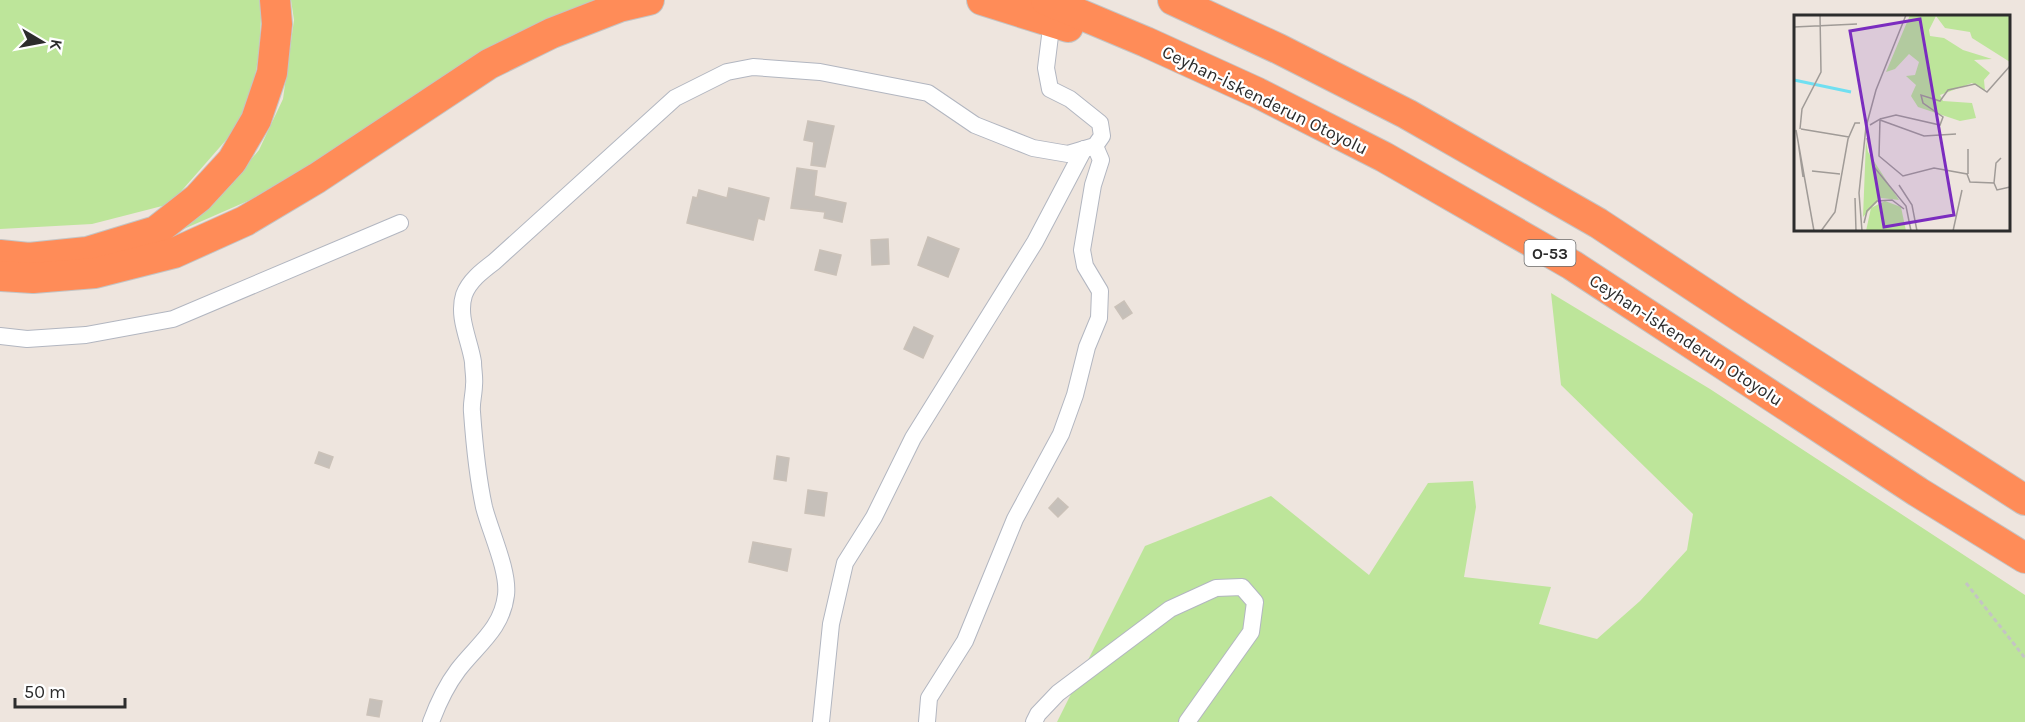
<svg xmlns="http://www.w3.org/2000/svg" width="2025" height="722" font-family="Karla,sans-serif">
<rect width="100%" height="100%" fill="#eee5de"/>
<g fill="#bde59a">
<polygon points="0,0 262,0 259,54 248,115 170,204 92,224 0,229"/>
<polygon points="291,0 610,0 351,140 250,200 138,249 214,203 259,150 283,99 294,20"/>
<polygon points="1551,293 1710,389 2025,595 2025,722 1057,722 1145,546 1271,496 1369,575 1428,483 1473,481 1476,507 1464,577 1551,587 1539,624 1597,639 1640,601 1687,550 1693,514 1561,385"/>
</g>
<g fill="#c6c0ba" stroke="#cac1b8" stroke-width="1.5">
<polygon points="808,121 834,126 825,167 811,165 814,142 804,140"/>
<polygon points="797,168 817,171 814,196 846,203 842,222 824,218 825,212 791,208"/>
<polygon points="729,188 769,198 764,220 758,218 753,240 687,223 693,197 697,198 699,190 727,198"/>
<polygon points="928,237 959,249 948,277 918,265"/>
<polygon points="888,239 889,264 872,265 871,240"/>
<polygon points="820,250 841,255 836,275 815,270"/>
<polygon points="1124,301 1132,313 1123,319 1115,307"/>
<polygon points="914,327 933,336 923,358 904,349"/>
<polygon points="319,452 333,457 329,468 315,463"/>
<polygon points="777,456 789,458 786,481 774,479"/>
<polygon points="808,490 827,493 824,516 805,513"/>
<polygon points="1058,498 1068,507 1058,517 1049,508"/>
<polygon points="753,542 791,549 787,571 749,562"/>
<polygon points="370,699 382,701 379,717 367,715"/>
</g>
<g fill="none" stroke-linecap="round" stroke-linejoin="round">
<defs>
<g id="minor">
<polyline points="0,336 27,339 86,335 173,319 400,223"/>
<path d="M431,722c7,-19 15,-36 27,-52 19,-25 44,-41 48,-75 3,-24 -16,-64 -22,-88 -6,-28 -10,-67 -12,-95 -1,-9 2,-18 2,-27 1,-7 -1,-15 -1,-23 -3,-21 -16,-45 -9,-67 5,-14 18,-24 30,-33l181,-164 52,-26 26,-5 67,5 108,21 47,32 58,23 35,6 27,-8 7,-10 -2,-13 -30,-24 -20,-10 -4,-21 4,-32"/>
<polyline points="821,722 831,624 845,563 874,517 913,438 1035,242 1084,149"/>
<polyline points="927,722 929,698 965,641 1015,519 1061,434 1075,395 1087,347 1099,318 1100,291 1085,266 1082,250 1093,185 1101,160 1095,146"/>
<polyline points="1034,722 1038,714 1058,693 1170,609 1216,588 1242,587 1255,602 1251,632 1187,722"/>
</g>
<g id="motorway">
<polyline points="982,0 1068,27"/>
<polyline points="1046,0 1146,42 1258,93 1384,157 1572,265 1918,492 2025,558"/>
<polyline points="1173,0 1279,49 1407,114 1598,223 1742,318 2025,500"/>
<polyline points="0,255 29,258 87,252 156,231 198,198 232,161 256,120 272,73 277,24 275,0"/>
<polyline points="0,276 33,278 95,273 174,253 245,221 317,178 489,64 552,33 619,7 649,0"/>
</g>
</defs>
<use href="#minor" stroke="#b2b6c0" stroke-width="18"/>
<use href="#motorway" stroke="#c4c4c4" stroke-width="32"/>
<polyline stroke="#c4c4c4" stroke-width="3" stroke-dasharray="4.5 3" stroke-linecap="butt" points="1966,583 2025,658"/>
<use href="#minor" stroke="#fff" stroke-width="16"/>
<use href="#motorway" stroke="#ff8c58" stroke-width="30"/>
</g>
<g text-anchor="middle" stroke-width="4.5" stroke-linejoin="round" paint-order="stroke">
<rect fill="#fff" stroke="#6b6b6b" stroke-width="1.5" x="1524.5" y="240" width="51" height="26" rx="4.5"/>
<g font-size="16" font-weight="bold" fill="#2c2c2c">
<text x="1550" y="259">O-53</text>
</g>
<g font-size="18" fill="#2c2c2c" stroke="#fff">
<text transform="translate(1265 100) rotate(26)" y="6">Ceyhan-İskenderun Otoyolu</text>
<text transform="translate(1686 340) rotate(33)" y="6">Ceyhan-İskenderun Otoyolu</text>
</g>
</g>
<g transform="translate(1794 15)">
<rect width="216" height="216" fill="#eee5de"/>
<path d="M116,0h100v47l-38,-24 -2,-6 -25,-4 -9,-12 -7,14 1,6 14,2 19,12 29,9 -18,1 16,13 -6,7 1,11 -13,-8 -32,12 3,6 29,2 4,15 -16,3 -42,-14 -7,-11 5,-11 -10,-9 9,-1 4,-13 -10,-8 -14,15 -9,3zM72,126l2,11 31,48 -18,-2 -18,19zM91,186l16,6 5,24h-40l5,-23z" fill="#bde59a"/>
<path fill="none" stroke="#70dff1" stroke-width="3" d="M0,65l57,12"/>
<path fill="none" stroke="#a09b97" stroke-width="1.5" d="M0,12l63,-3M86,104l16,-4 44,10 3,-8 -20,-14 -2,-8 19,6 8,-11 27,-6 12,8 23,-26M86,105l44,16 32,-2M76,110l10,-6 -1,37 24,20 31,-8 33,6 3,8 24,1 3,7 13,-3M6,114l2,-20 19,-37 -1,-57M7,114l48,8M2,115l18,101M73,123l7,29 32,39 5,25M4,126l5,36M174,134v25M18,156l28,3M200,168l2,-20 5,-5M105,170l13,20 5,26M61,183l1,33M70,208l3,-12 10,-10 15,-1 12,9M27,216l14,-19 13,-73 7,-16h5M68,216l-3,-38 7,-66 10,-37 30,-75M159,216l9,-41"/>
<path fill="#7b2cbf" fill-opacity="0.15" stroke="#7b2cbf" stroke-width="3" d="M126,4l34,196 -70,12 -34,-196z"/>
<rect width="216" height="216" fill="none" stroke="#2c2c2c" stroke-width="3"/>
</g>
<g transform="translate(42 42) rotate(100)" stroke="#ffffff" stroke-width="4.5" paint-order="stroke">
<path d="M0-4.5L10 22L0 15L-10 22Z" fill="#2c2c2c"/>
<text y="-9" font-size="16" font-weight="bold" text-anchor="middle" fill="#2c2c2c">K</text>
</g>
<path d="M15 698v9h110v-9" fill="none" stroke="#2c2c2c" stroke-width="3"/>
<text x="24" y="698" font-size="18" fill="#2c2c2c" stroke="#ffffff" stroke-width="4.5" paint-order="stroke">50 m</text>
</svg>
